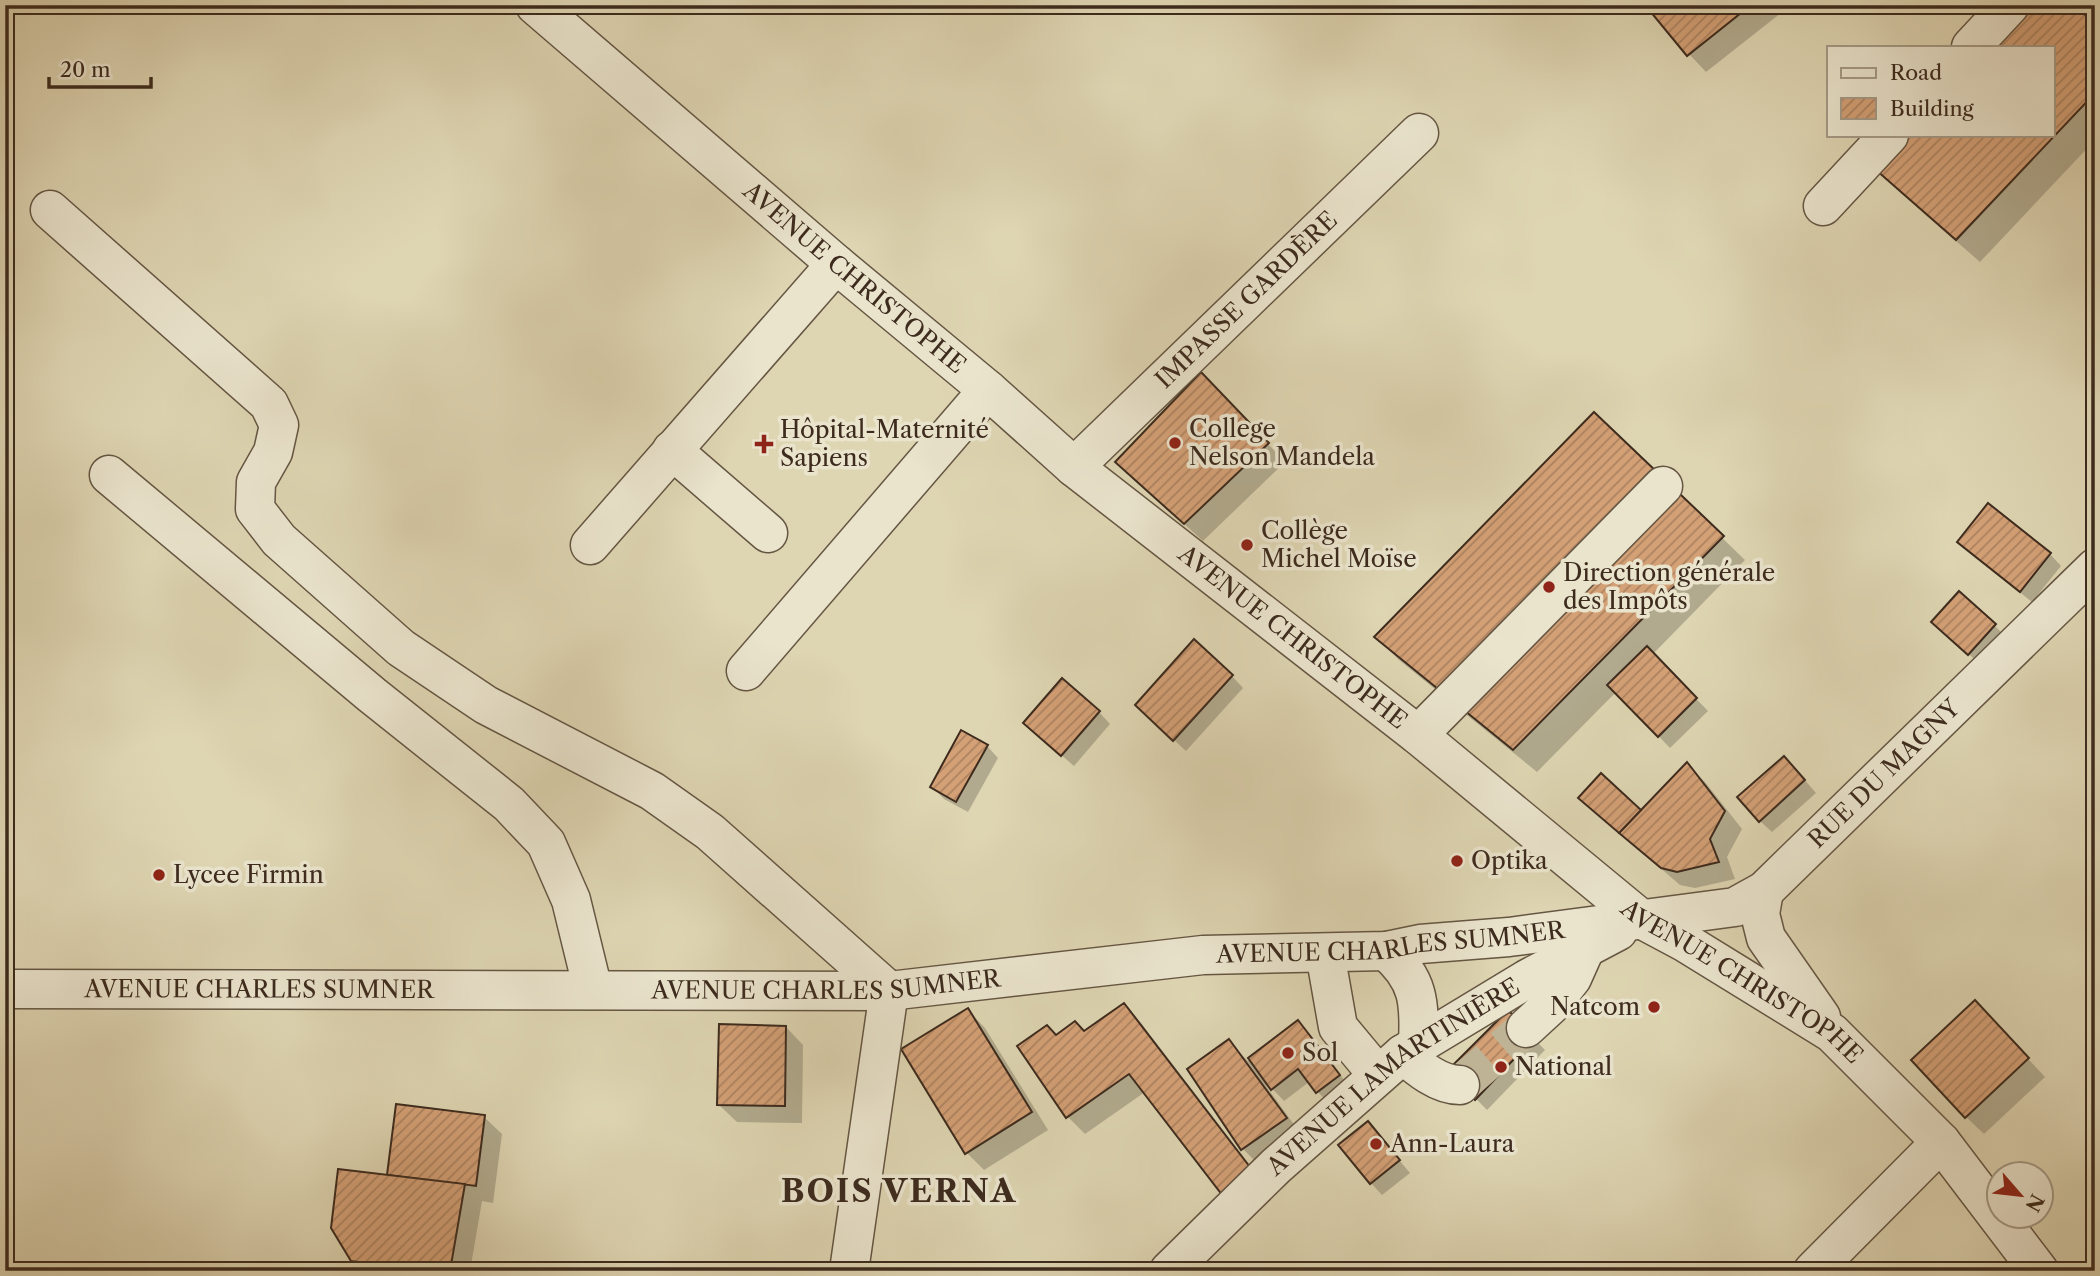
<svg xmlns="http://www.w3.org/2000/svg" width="2100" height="1276" font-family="'Libre Caslon Text',serif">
<defs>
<pattern id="building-hatch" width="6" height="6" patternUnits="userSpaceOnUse" patternTransform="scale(1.75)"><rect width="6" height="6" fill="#d4a076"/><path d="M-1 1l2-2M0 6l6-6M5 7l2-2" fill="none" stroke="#ad8360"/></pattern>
</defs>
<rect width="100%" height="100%" fill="#ded5b2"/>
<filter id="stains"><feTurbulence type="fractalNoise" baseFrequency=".00286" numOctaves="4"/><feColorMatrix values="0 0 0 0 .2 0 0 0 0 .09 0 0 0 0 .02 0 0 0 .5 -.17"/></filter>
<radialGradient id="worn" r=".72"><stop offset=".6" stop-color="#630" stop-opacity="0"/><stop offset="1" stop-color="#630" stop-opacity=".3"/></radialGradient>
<g fill="#0003">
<polygon points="1647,5 1791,5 1706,72 1689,54"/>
<polygon points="2095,25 2095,140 1980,262 1901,193 1878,170 1911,135 2053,135 2053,47 1994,47"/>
<polygon points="1219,392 1285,462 1203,541 1135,479"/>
<polygon points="1594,414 1745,560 1653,654 1708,711 1670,748 1616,692 1537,772 1399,660 1376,637"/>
<polygon points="1959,542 2050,554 2061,566 2032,602 1971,553"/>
<polygon points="1994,625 2006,637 1981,665 1945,633"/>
<polygon points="1232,676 1243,688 1186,751 1149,717"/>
<polygon points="1099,712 1110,724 1074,766 1037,734"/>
<polygon points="987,746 998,758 968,812 944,799 932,787"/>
<polygon points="1687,765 1705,782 1742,829 1727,857 1735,879 1695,888 1680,885 1592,809 1601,775 1641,813"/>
<polygon points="1796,770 1816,793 1772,832 1760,821"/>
<polygon points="1123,1005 1141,1023 1269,1190 1145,1092 1085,1134 1068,1117 1057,1036 1085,1033"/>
<polygon points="968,1010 985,1028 1048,1130 984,1170 967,1153"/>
<polygon points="1508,1012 1545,1050 1487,1110 1449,1071"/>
<polygon points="1992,1020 2045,1077 1984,1134 1966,1117"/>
<polygon points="1298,1022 1310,1034 1350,1088 1329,1104 1309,1082 1284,1101 1268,1084 1266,1086 1303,1137 1260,1166 1243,1149 1229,1042 1248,1061"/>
<polygon points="786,1027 803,1045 802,1123 737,1122 719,1105"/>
<polygon points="484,1117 502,1134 493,1203 482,1201 470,1271 363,1271 352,1260"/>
<polygon points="1368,1123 1410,1173 1382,1195 1371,1183"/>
</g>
<g fill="url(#building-hatch)" stroke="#3d2b1e" stroke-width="2">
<polygon points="1645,5 1751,5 1687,56"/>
<polygon points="2032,5 2073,5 2095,23 2095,93 1956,240 1876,170 1909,135 2053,135 2053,47 1992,47"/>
<polygon points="1201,372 1269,443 1184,524 1115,462"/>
<polygon points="1594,412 1724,536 1513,750 1374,637"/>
<polygon points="1988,503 2051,553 2020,592 1957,542"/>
<polygon points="1959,591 1996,624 1968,655 1931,622"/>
<polygon points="1194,639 1233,675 1173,741 1135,705"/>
<polygon points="1647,646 1697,698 1658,737 1607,685"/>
<polygon points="1062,678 1100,711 1061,756 1023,723"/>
<polygon points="961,730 988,745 956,802 930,787"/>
<polygon points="1784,756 1805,780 1759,822 1737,797"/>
<polygon points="1687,762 1725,811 1710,839 1719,862 1677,872 1661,868 1619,833"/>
<polygon points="1601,773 1641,810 1619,833 1578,798"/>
<polygon points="1975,1000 2029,1058 1965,1118 1911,1060"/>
<polygon points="1124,1003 1253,1171 1223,1196 1129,1074 1066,1118 1017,1046 1047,1025 1056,1035 1075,1021 1084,1031"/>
<polygon points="968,1008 1032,1112 965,1154 901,1049"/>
<polygon points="1508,1010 1535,1037 1475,1100 1447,1071"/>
<polygon points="1298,1020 1340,1075 1316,1093 1298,1069 1271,1090 1248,1058"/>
<polygon points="719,1024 786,1026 785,1106 717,1105"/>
<polygon points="1229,1039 1287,1118 1241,1150 1187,1069"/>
<polygon points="396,1104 485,1115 476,1186 387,1175"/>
<polygon points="1368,1121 1400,1160 1370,1184 1338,1145"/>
<polygon points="338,1169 465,1184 450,1271 422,1271 351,1261 331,1228"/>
</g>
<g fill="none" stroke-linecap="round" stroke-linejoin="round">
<polyline stroke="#beb394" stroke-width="38" stroke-dasharray="38 19" stroke-linecap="butt" points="1460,1085 1526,1028"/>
<defs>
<g id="minor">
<path id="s1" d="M535,5l301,259 152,126 86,77 344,268 223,184 45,24 146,90 109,109 98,129"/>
<polyline points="1971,47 2010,5"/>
<polyline points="1823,206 1889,135"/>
<polyline points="50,210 269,404 279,425 273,452 256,482 255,509 279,540 401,648 486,705 652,791 710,832 889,991 849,1271"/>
<polyline points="672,450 768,533"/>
<path id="s2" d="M1074,467l345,-334"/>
<polyline points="109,475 372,695 509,804 546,843 571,900 593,990"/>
<polyline points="590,545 836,264"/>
<polyline points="746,671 988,390"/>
<polyline points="1418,735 1663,486"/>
<polyline points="1764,891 1760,914 1766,938 1821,1017"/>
<path d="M1386,951c33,28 34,52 32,93"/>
<polyline points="1325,953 1338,1027 1378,1075"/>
<path id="s3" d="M5,989l884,2 314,-36 183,-4 34,-7 89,-7 226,-30 29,-16 331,-323"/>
<polyline points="1526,1028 1551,1005 1572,978 1585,949"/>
<path d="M1403,1054c15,14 36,31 57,31"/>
<path id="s4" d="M1169,1271l107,-105 127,-112 124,-75 91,-48"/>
<polyline points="1813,1271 1941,1142"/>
</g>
</defs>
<use href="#minor" stroke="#655643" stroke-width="41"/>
<use href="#minor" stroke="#eae4cd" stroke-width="38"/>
</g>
<g fill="#8f2418" stroke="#eae4cd" stroke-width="2.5">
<circle cx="1175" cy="443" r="7"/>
<path d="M760.5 433.5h7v7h7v7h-7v7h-7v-7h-7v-7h7z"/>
<circle cx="1247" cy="545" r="7"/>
<circle cx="1549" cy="587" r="7"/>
<circle cx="1457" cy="861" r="7"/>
<circle cx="159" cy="875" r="7"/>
<circle cx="1654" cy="1007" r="7"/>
<circle cx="1288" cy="1053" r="7"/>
<circle cx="1501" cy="1067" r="7"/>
<circle cx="1376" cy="1144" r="7"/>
</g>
<g text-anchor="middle" stroke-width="7" stroke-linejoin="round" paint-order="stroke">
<g font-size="24" fill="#3d2b1e" stroke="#eae4cd">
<text dy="8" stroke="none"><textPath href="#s1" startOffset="420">AVENUE CHRISTOPHE</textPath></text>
<text dy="8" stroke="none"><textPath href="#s2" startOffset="240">IMPASSE GARDÈRE</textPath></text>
<text dy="8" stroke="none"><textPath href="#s1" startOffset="987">AVENUE CHRISTOPHE</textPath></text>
<text dy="8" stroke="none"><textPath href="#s3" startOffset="1936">RUE DU MAGNY</textPath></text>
<text dy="8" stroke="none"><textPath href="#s3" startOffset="1388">AVENUE CHARLES SUMNER</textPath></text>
<text dy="8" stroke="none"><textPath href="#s1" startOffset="1554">AVENUE CHRISTOPHE</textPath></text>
<text dy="8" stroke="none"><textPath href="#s3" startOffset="821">AVENUE CHARLES SUMNER</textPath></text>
<text dy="8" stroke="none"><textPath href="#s3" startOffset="254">AVENUE CHARLES SUMNER</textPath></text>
<text dy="8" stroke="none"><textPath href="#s4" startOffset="298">AVENUE LAMARTINIÈRE</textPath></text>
</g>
<g font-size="24" fill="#3d2b1e" stroke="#eae4cd" text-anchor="start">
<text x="1189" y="437">College<tspan x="1189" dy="28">Nelson Mandela</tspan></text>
<text x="780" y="438">Hôpital-Maternité<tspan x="780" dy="28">Sapiens</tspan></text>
<text x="1261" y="539">Collège<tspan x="1261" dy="28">Michel Moïse</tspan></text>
<text x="1563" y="581">Direction générale<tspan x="1563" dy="28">des Impôts</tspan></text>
<text x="1471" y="869">Optika</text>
<text x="173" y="883">Lycee Firmin</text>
<text x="1640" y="1015" text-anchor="end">Natcom</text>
<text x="1302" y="1061">Sol</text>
<text x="1515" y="1075">National</text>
<text x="1390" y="1152">Ann-Laura</text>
</g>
<g font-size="32" font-weight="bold" letter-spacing="2" fill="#3d2b1e" stroke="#eae4cd">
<text x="899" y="1202">BOIS VERNA</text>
</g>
</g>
<rect width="2100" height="1276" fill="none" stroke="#ded5b2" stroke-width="28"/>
<rect x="7" y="7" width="2086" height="1262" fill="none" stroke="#3d2b1e" stroke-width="3.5"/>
<rect x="14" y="14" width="2072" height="1248" fill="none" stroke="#3d2b1e" stroke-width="2"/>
<rect x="1827" y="46" width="228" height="91" fill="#eae4cd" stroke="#a59a87" stroke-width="2"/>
<rect x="1841" y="68" width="35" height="10" fill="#eae4cd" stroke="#a59a87" stroke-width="2"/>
<text x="1890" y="80" font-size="21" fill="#3d2b1e">Road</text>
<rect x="1841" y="98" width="35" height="21" fill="url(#building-hatch)" stroke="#a59a87" stroke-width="2"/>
<text x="1890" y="116" font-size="21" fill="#3d2b1e">Building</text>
<g transform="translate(2020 1195) rotate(118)"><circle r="33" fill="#eae4cd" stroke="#a59a87" stroke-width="2"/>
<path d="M0-5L12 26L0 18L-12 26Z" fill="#8f2418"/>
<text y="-10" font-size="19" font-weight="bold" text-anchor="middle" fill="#3d2b1e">N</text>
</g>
<path d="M49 77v10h102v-10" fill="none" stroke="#3d2b1e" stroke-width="3.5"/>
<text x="60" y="77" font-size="21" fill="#3d2b1e" stroke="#eae4cd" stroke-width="5" paint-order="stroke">20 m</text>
<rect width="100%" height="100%" filter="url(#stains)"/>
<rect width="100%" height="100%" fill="url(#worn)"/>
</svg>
